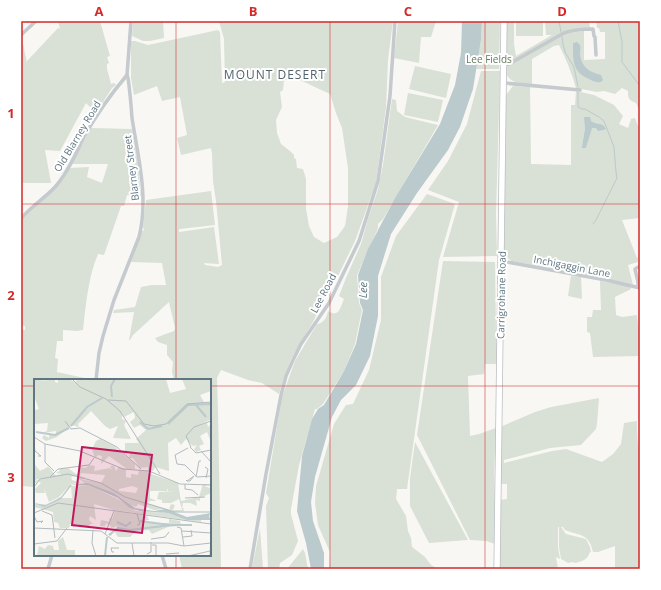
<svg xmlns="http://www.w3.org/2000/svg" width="661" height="590" font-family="'Open Sans',sans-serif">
<rect width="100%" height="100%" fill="#f8f7f4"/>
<g fill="#d9e0d5" fill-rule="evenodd">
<polygon points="58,21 100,21 110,56 107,57 109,63 107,64 107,69 111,84 114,83 116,85 112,88 96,113 86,103 60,151 45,150 51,183 21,183 21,39 22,39 27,63 27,61 58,28 60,29"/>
<polygon points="133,21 163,21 164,38 150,41 143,41 132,36"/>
<path d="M219,21h174l-5,39 -2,47 -10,76 -21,58 -20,41 -7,8 -15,32 -22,37 -7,18 -5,17 -17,-11 -14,-3 -27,-10 -4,8 1,35 3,156h-39l-3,-14h31v-175h-36l-2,-8 1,-10 -6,-7v-10l-9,-3 -3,-4 19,-7 1,-3 -6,-26 -36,33 -3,5h-1l5,-28 -21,1 1,-3 21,-3 6,-20 11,-2h14l-4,-22 -31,-1 10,-30 3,-2 -1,-3 3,-27 65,-9 4,34 -35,4h-1v3l35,-5 5,37 -15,-1 1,2 13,2 4,-2 -6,-64 -3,-20 -1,-28 -1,-5 -30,7 -4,-17 10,-3 -7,-38 -18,4 -5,-15 -23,9 -3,-17v-37h4l13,4 70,-15 2,2 2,51 3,-1 -1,-43zM284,80h16l30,14 6,19 6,15 6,40v38l-3,20 -8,11 -13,6 -10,-6 -5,-11 -3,-17v-30l-3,-10 -6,-1 -1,-9 -2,-1v-3l-4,-4 -9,-7 -4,-11 -1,-13 6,-13 -2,-15 3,-2z"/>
<polygon points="398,21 436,21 431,37 421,37 419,63 394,58"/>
<polygon points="482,21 500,21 499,69 476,69 481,40"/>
<polygon points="507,21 514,21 514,44 516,56 552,35 546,35 545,21 589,21 590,28 569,31 508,63 506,62 506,58"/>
<rect x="516" y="21" width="27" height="15"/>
<path d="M596,21h44v91l-4,-9c-7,-3 -8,-4 -8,-12l-6,-3 -7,6 -11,-3 -7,1 -21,-4c-4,-15 -10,-29 -17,-43l-5,1 -22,13v25c-9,-1 -21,0 -25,-9 -1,-4 -1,-6 1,-10l56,-31 20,-3v29l21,-1v-27h-5l-1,-4h-2z"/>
<polygon points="415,66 451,74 446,98 409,89"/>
<polygon points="481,71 500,71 496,214 497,256 443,257 459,202 428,190 448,161 467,124"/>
<path d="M513,86l17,1 1,77 40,1v-60h4l1,-14 18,4 20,10 9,11 -4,8 9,4 3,-9 4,-1 3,8h2v92l-18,2 15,38 3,-2v1l-2,2 1,4h1l-1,2 -2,1 2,-2 -1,-2 -10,3 5,20 -62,-12v-2l-4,-1 -1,1 -54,-10 -6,-4 -2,-6 2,-156zM591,121l2,2h4l-1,5h-5l-5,20 -4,-2 3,-18z"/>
<polygon points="408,93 443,100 438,122 404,115"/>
<path d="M392,99l4,1 1,11 8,6 33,8 -55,94 -5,5v4l-21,47 2,28 3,7 -7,34 -11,27 -21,33 -6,5h-2l-16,56 -8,44v5l7,27 -6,14 -12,8 -1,6h-11l-2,-63 3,-8 -3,-5 16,-96 13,-36 22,-37c7,-1 10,-7 11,-13 11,7 12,-3 16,-12l-5,-3 7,-18 15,-34 7,-25 10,-30 5,-24z"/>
<path d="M91,128l41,1 6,35 3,33 -14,-2 -3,11h-3l-17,49 -6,-1c-10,24 -12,50 -15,76l-6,1 -14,-1v11h-6l-2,17 3,1 -1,13 37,8h-59v107l-14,-1v-157l4,1v-4l-4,-1v-103l11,-13 23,-20 15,-21 19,-1 -2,10 15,6 6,-19h-36z"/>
<polygon points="427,194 455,204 439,260 407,489 397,489 396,499 406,516 408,531 411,538 412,547 425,557 431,565 438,569 329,569 330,552 318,525 315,503 316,486 334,424 346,405 353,404 369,370 381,320 381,277 396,236"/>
<polygon points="443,261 495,262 496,334 498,364 485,364 484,374 468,376 470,436 479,434 496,428 494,471 495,544 486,541 470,540 417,435"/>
<polygon points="571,276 581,277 582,299 568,296"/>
<polygon points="600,281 630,286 631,289 615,297 616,315 622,317 637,315 640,341 640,356 593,357 590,333 587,332 587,317 592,317 593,310 601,310"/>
<path d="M599,398l-2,26 -1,5 -15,16 -31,3 -46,12v3l48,-12 14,-2 36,13 11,-8 8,-10 3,-21 13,-2v7l1,19 2,1v121h-25v-23l-17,6h-5c-4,-19 -13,-16 -28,-22l-2,-3h-2l5,7 20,5 4,8 1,5h-1c-3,8 -7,9 -15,11l-3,-1 -4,1 -7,-4 -2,-12v-20h-1v20l2,12 -4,-2 2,12h-59l1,-69 7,-1v-15h-6l-1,-57 35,-15 16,-5z"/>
<polygon points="415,442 468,540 429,543 410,506 410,478"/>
<polygon points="260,528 263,569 252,569"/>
<polygon points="303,549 305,553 308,569 287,569"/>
</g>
<g fill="#bbcacd">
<polygon points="462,21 482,21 481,40 473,89 460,127 448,150 417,193 391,234 378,276 378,316 370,356 356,385 341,400 332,417 315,477 311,502 313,521 324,553 324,569 311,569 306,543 297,511 302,456 312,419 318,409 324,405 344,371 356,344 363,310 360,303 358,275 368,249 395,198 440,124 455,85 461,53"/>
<path d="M577,42l3,3c1,3 0,6 0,9 1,13 9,18 21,21l2,5 -2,2c-5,1 -8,-1 -12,-3 -17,-7 -16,-20 -16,-36z"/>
<path d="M584,117h6l1,4c5,4 12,1 15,8l-3,1 -5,1 -2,-3h-4l-6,20h-4v-2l3,-18z"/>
</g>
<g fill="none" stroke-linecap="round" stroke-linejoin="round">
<g stroke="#bbcacd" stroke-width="1">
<polyline points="559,21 561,32"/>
<polyline points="618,21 622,42 622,62 640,86"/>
<polyline points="562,37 563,44 565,52 574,67 578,87"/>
<polyline points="578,92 578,107 582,109 585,109 599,117 604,121 614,147 616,172 617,178 596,220 593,224"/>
</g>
<defs>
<polyline id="highway" points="497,569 504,21"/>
</defs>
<use href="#highway" stroke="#b9bdc0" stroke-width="7"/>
<g stroke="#c4cacd" stroke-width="3.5">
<polyline points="21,35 36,21"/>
<path d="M504,65l5,-1 55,-31c9,-3 19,-4 29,-4l1,7 1,1 1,18"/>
<polyline points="504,83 580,90"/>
<path d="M21,219c10,-13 23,-20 34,-32 3,-3 6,-8 9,-12 8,-12 14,-26 20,-38 12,-22 27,-43 43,-62"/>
<polyline points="502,261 606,280 640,288"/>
<polyline points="638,287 638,282 635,269 640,266"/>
<path d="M96,380l3,-27 4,-17 11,-36 25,-63c10,-39 -1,-80 -7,-119 -1,-14 -2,-27 -4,-40l-1,-3 4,-54"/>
<polyline points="162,555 166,569"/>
<polyline points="48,569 52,555"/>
<polyline points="250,569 266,474 281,395 286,376 293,360 301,344 329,303 359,241 378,181 390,96 395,21"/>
</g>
<use href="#highway" stroke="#fff" stroke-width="5.5"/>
</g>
<path fill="none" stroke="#d62828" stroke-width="1" stroke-opacity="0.55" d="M176,21v359M330,21v548M485,21v548M21,204h619M21,386h14M210,386h430M176,555v14"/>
<g text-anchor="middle" stroke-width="4" stroke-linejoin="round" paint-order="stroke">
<g font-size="10" fill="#667a5f" stroke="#fff">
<text x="489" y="63">Lee Fields</text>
</g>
<g font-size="10" fill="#5f7682" stroke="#fff">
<text transform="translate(77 136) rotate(-59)" y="4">Old Blarney Road</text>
<text transform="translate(131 168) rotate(-97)" y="4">Blarney Street</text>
<text transform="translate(572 266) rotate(11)" y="4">Inchigaggin Lane</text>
<text transform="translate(323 293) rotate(-62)" y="4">Lee Road</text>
<text transform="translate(501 295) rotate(-89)" y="4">Carrigrohane Road</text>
</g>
<g font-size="11" font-style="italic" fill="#5a767d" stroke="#fff">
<text transform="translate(363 290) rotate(-88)" y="4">Lee</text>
</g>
<g font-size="12" letter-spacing="1" fill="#52636d" stroke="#fff">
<text x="275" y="79">MOUNT DESERT</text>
</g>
</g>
<g transform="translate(34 379)">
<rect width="177" height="177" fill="#f8f7f4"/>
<path d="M0,0l18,3 -14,-3h17v3l3,1v-4h13l1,3 1,-2 2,3 2,-3h-5l1,-1h93l4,14 16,-4 -4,-10h29v12l-11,4 5,9 6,-2v20l-2,-2 -12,6 10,-3 1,4 3,-3v18l-4,-10 -7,4 4,8 -5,2 2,4 -5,2 -2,-3 3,-4 -4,1 -7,-7 -5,6 -5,-7 -8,5 1,28 -14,-4 -2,4 -4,-1 -1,3 30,10 3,18 18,-4 4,-13h8l-7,2 6,2 1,5 -11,5v3l-4,-1 1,6 -7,-3h-7l-1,5 11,1 -10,-1 1,3 -8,1 -7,-3 2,-5 4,1 -2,5h9l-3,-11 -8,4h-9v-3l-5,-1 2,-7 15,-1h-6v-3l-1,3h-17v7l7,3h-7l-2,2 18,6 -12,1 -16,-6 -2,3 -5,-2 -17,-12 -30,-10 -9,-7 -4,1 1,3 10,3 -11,1 -12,13 -10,5 -5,-14 1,5h-9l-1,-4 6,-6 -3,-2 -4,3v-3l28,-7 -6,-1 3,-2 2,3 -2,-4 3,-2h6l8,6 4,-1v-6l5,1 5,-3 5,1 -1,5 16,-3 3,3 -3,-5h3v-2l3,7 3,-4 7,2v8l5,1v-4l7,1 1,-5 9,1v-4l-8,1 -7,-10h-4l1,-6 -5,-1v-8h14l-3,-4 10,-9 -6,-5 -6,3 -4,-6 5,-4 -1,-6 -10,5 -2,-4v6l4,2 -2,4 7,14 -18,-1 5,-12 -8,3 -5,-3 -14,-15 -13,13 1,3 -7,-2 -15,12 -11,4 -4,-3 2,-3 5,3v-3h7v-4l-14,2 5,-2 1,-8 -14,1v2v-16l5,-1 -5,-13zM47,94l23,2 1,1 -4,7 -20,-4 5,-1 -6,-2zM98,107l6,2 -2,5 -17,-2v-2zM66,60l14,7 21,18v5h-8l-18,-13 -8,8 1,-8 -4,-1 -3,3 -3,-9 4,-8zM9,81l13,16 -22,4 1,-15 5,6 8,-4zM54,106l30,14 18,12 32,2 11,4 22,2v3l-87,-12v-3v3l-20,-6 2,16 -6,-4 -1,4 4,4h-3l-1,4 -12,-4 -4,4v-4h-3l-1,4h-9l-2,-5 -4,-1 -1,-10 -19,-5v-4l8,3 20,-8h10l-1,-12zM81,132l32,5 2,4 -6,1 11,2h15v-4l11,2 1,4h10l-23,2 -16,7 -3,-4 -13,1 -6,6h-12l-4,-6 -3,5 -3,-2 9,-5v-3l-6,2v-2l-5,-3 -1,3h-5l1,-6 9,2 -1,-4 3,1zM29,158l4,13h8v5l-38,1 2,-10 6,3 3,-4 5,1 1,4h5l-1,-9z" fill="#d9e0d5" fill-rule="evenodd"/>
<path d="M53,104l27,10 21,15 19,3 12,-2 21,8 24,-4 -2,3 2,4h-24l-19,-7 -28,-2 -10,-3 -12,-10 -30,-13h-16l-11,14 -17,8 -10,-4 12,2 15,-8 9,-12z" fill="#bbcacd"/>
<path fill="none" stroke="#bbcacd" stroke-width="2" d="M78,18l-1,-11 4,-7M162,26l10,12M106,43l8,7 14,-3M134,45l20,-19 23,-1M37,47l16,-19 15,-9M2,53l19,3 14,-7M106,142l30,4M83,143l9,4 5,-4M138,146h20M75,156l9,-7 12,2 42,-5M71,177l2,-19"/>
<path fill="none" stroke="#b2bbbf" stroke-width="1" d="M38,0l8,8 26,12 14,12 40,63M74,21l18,1 18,23 10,2 12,-2 21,-20 24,-2M31,42l6,8 9,-1 37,19 24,22M0,58l11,7 35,7 43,18 26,2 31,13 31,1M11,65v18l9,9M0,66l1,6 6,5h-3M156,68l6,6 15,-3M157,68l-5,-11 8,-9 17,-6M154,69l-13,7 2,9 8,1 12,12 14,-1M167,72l10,11M171,88l3,2 -2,9M16,98l8,-8 31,-4 5,-7M162,98l3,-16h2M152,101l1,1h3l4,-5 -7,5M151,105v5l7,1 6,5M0,108l6,-8 28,-5 33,9 24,14 50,15h36M151,119l20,-1M8,132l10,4 3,23M0,134l24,-10 153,21M0,137l3,6 6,-1 -2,2M103,146l3,-1 -3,-10M143,148l4,1 3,18M0,149l67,3 16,12h51l16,3 27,-3M59,151l-1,13 4,13M148,152l29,2M71,155l9,-23M149,158l9,-1 -1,-6M117,160l14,-2 4,-5M98,164l2,13M0,165l23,-3 10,-13M118,166h4v11M80,173h-2l-1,-4h8M113,175l4,-2v-10M132,175l13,-1M154,177l22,-5M176,177l1,-23"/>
<path fill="#c2185b" fill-opacity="0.15" stroke="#c2185b" stroke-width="2" d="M48,68l70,8 -10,78 -70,-8z"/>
<rect width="177" height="177" fill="none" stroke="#5f7682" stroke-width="2"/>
</g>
<rect width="661" height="590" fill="none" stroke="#ffffff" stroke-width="44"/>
<rect x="22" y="22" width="617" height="546" fill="none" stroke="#d62828" stroke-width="1.5"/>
<g font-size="13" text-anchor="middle" font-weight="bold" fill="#d62828">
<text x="99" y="16">A</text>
<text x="253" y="16">B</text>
<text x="408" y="16">C</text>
<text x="562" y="16">D</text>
<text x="11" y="118">1</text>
<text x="11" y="300">2</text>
<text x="11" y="482">3</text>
</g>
</svg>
